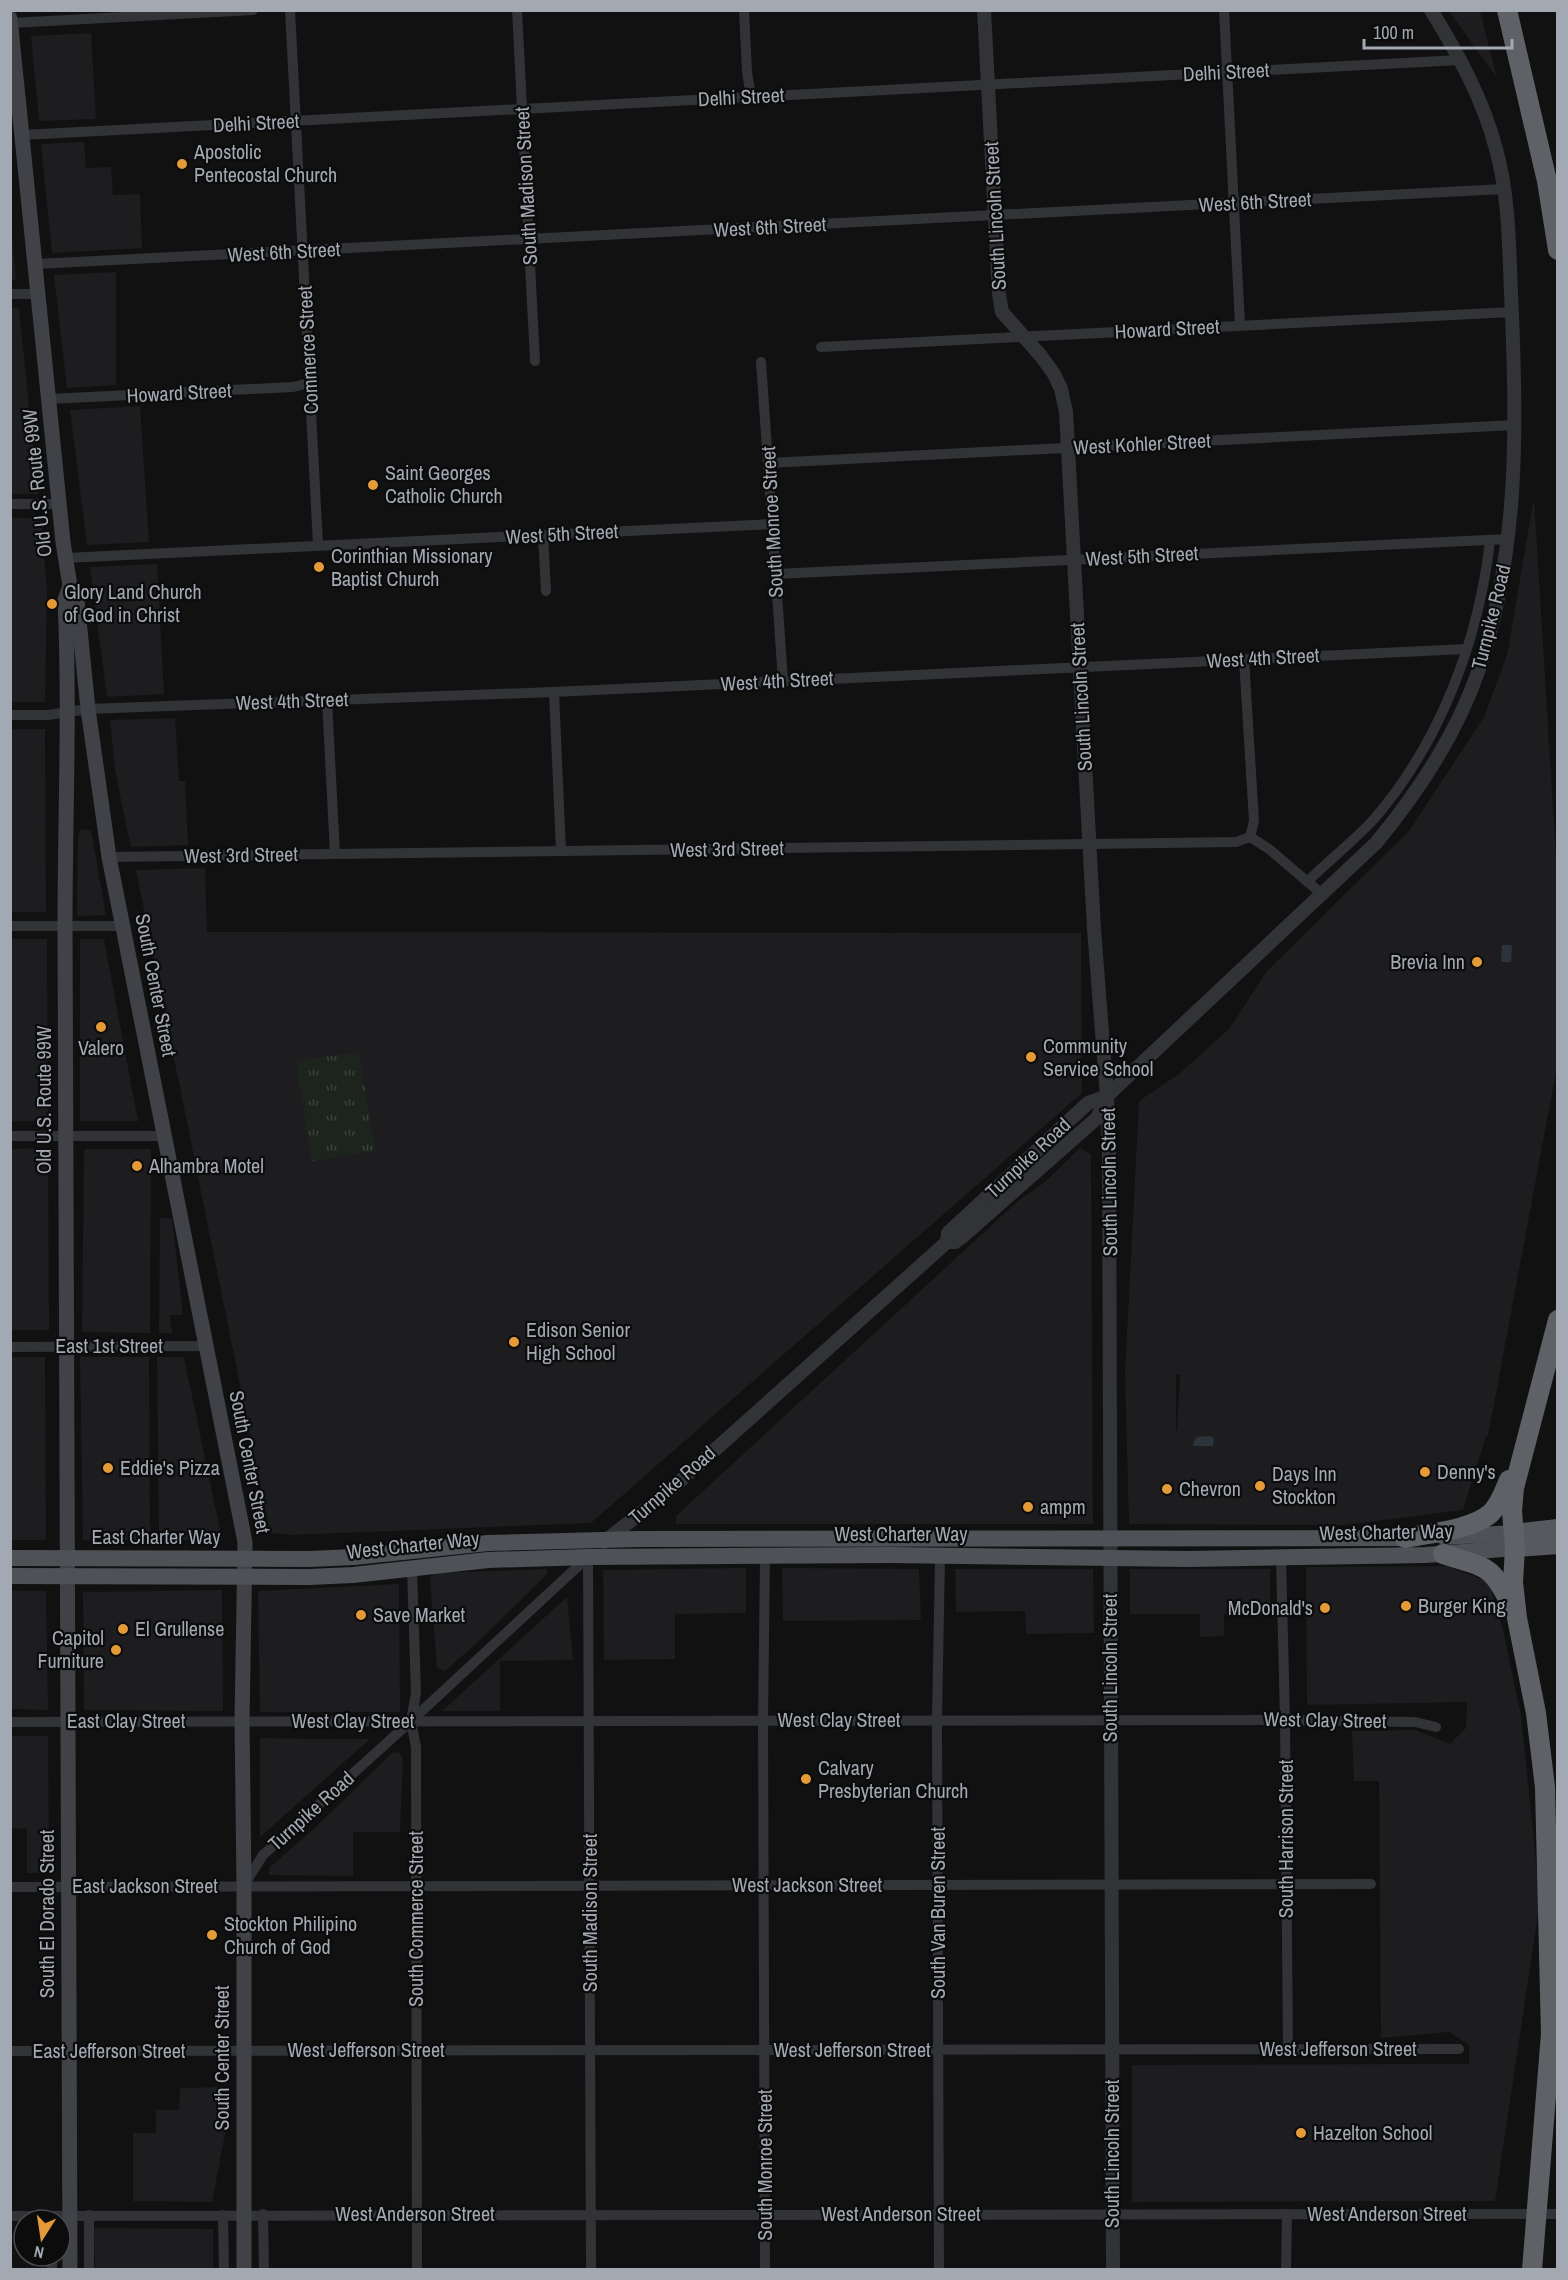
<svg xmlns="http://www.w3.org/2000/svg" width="1568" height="2280" font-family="'Archivo Narrow',sans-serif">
<defs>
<pattern id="park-tufts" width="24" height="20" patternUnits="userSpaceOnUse" patternTransform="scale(1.5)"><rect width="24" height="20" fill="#1d241e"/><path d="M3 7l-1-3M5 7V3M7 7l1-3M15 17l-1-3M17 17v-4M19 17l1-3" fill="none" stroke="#3b413c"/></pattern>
</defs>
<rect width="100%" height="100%" fill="#111112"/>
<g fill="#1d1d1f" fill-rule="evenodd">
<polygon points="1449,11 1480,11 1497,78"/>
<polygon points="91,33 96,119 39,121 31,36"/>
<polygon points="84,142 86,168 111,167 113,195 140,194 142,248 52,253 41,144"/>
<polygon points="11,227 16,280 11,280"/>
<polygon points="116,272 116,385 67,388 54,275"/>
<polygon points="10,308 19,308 38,494 11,494"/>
<polygon points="140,406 149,542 87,545 70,410"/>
<path d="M1534,498l23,375 -1,199 -68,364h-2l-23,74 -118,15 -216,-1 -4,-151 14,-272 40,-27 51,-46 36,-56 143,-141 75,-114 23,-62zM1180,1374l-3,56 -1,1v-56z"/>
<polygon points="11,518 41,518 47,589 45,702 11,702"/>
<polygon points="157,564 164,694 107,697 90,567"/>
<polygon points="175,718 179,781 185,781 188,845 131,847 115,771 110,720"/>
<polygon points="11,729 45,729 46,912 11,912"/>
<polygon points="81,829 91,830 106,915 77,916 78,836"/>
<polygon points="205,868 207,932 1081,933 1082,1093 591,1523 291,1535 270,1533 136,870"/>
<polygon points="10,939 47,939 48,1121 11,1121"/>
<polygon points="80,939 104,939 138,1121 80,1121"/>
<polygon points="48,1148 49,1330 11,1330 11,1149"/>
<polygon points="1080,1148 1091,1154 1093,1524 676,1524 676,1516 1018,1201 1045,1182"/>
<polygon points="86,1149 151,1149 150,1333 82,1332 84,1152"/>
<polygon points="160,1218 172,1218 183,1315 170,1315 172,1333 159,1333"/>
<polygon points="11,1357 45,1357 46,1540 11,1540"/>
<polygon points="80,1357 149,1357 150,1540 83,1540"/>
<polygon points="157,1357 184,1357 222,1540 159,1540"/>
<polygon points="1447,1566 1489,1582 1502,1626 1521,1715 1540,1901 1495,2201 1132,2202 1132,2065 1469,2064 1469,2045 1449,2032 1381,2038 1379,1781 1354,1781 1352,1731 1415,1730 1450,1744 1466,1728 1467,1702 1307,1705 1306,1567"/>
<polygon points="746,1568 746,1613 675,1614 675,1659 604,1660 603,1570"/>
<polygon points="782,1568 919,1569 921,1620 783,1621"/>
<polygon points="547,1569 547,1574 479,1641 445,1671 437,1668 430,1578 435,1573"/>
<polygon points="955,1569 1093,1569 1094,1633 1026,1634 1025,1611 956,1612"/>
<polygon points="1130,1569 1270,1569 1270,1614 1224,1614 1224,1636 1200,1637 1200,1614 1130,1614"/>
<polygon points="399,1584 400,1712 260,1712 258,1591"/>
<polygon points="222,1590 223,1711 84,1710 83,1592"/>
<polygon points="11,1591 46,1591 48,1710 11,1709"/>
<polygon points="567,1597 573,1660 500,1661 500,1711 442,1711"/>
<polygon points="11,1736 48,1736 49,1873 27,1873 27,1829 11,1828"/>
<polygon points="260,1738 319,1739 370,1739 260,1837"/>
<polygon points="399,1752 403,1758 400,1832 353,1832 353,1876 269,1875 269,1868 316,1827 392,1753"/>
<polygon points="224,2087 225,2134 212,2202 133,2201 133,2133 156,2133 156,2110 179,2110 180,2088"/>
<polygon points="94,2228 213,2229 213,2269 95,2269"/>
</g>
<polygon fill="url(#park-tufts)" points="359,1052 375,1151 312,1161 296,1061"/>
<g fill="#2b343a">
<polygon points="1502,945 1512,945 1511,962 1501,962"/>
<polygon points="1210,1436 1214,1438 1213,1446 1193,1446 1194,1441 1197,1437"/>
</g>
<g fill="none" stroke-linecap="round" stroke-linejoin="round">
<g stroke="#323337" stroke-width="10">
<polyline points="290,10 318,545"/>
<polyline points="517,10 535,361"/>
<polyline points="744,10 747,72 751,97"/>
<polyline points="1224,10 1240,325"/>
<polyline points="11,23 253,10"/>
<polyline points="22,135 1460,60"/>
<polyline points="36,264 1504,189"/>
<polyline points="10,294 39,294"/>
<polyline points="821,347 1512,312"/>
<polyline points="761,362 783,681"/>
<polyline points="49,399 293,387 309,383"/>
<polyline points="769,463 1515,425"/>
<polyline points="10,504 59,504"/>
<polyline points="543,535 546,591"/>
<polyline points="65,558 772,524"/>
<polyline points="775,574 1508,539"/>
<polyline points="1244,659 1254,821 1250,837"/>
<polyline points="554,692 561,851"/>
<polyline points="327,700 335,854"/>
<polyline points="10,715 48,715 88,709 554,692 1466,649"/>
<polyline points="109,857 1236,842 1250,837 1269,849 1322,894"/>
<path d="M1307,882c22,-22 47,-41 67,-63 66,-76 105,-179 116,-279"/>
<polyline points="10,926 123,926"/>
<polyline points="10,1136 165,1136"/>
<polyline points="10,1347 207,1346"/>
<polyline points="588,1557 591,2270"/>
<polyline points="765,1557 763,1721 765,2270"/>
<polyline points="1281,1557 1285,1720 1288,2049"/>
<polyline points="412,1569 416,1693 411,1721 416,1747 417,2270"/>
<polyline points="10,1722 1285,1720 1415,1722 1436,1727"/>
<polyline points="244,1885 263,1855 411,1721 588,1557"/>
<polyline points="10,1887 1371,1884"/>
<polyline points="10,2051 1459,2049"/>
<polyline points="263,2214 264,2270"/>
<polyline points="89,2215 89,2270"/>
<polyline points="223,2215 224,2270"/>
<polyline points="10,2216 1558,2214"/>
<polyline points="52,2270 52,2256"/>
<polyline points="939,2270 937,1720 940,1557"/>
<polyline points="1286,2270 1287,2214"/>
</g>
<g stroke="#323337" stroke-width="14">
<path d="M984,10l15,284 3,18 39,44 13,18 7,15 5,23 28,517 13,167 2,56c2,373 2,745 4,1118"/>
<path d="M947,1242h8l7,-5 135,-119 10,-22 269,-253c43,-52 81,-109 103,-174 41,-121 38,-251 32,-376 -2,-48 -2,-98 -15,-144 -13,-50 -38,-95 -65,-139"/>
<polyline points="604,1542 670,1490 947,1242 948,1233 1088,1103 1107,1096"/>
</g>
<g stroke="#404247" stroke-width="15">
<polyline points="10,18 63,542 70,586 77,600 88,709 109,857 245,1542 242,1721 244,1886 244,2270"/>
<path d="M70,2270l-5,-1344c0,-109 5,-218 0,-326l5,-14"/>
</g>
<g stroke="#4e5156" stroke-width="16">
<polyline points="1444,1537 1514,1533"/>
<polyline points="10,1558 310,1559 354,1557 488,1543 639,1539 1416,1538"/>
<polyline points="10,1576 309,1577 353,1575 488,1560 588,1557 891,1555 1188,1559 1426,1555 1515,1548"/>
</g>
<g stroke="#565a5e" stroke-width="18">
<polyline points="1514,1533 1558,1528"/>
<polyline points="1515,1548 1558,1545"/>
</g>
<g stroke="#5e6267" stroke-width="20">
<polyline points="1507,10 1547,181 1558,250"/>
<path d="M1405,1538c25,-5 67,-8 86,-25 9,-9 13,-21 18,-33"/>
<path d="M1443,1554c42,14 48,9 68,51"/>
<polyline points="1551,2034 1545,1787 1536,1713 1517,1618 1513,1582 1515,1548 1512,1511 1514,1488 1558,1320"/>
<polyline points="1532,2270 1552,2021"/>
</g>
</g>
<g fill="#e49b37" stroke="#0c0c0d" stroke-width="2">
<circle cx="182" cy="164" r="6"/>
<circle cx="373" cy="485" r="6"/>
<circle cx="319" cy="567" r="6"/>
<circle cx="52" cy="604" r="6"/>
<circle cx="1477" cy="962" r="6"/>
<circle cx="101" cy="1027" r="6"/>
<circle cx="1031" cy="1057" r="6"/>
<circle cx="137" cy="1166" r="6"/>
<circle cx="514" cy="1342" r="6"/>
<circle cx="108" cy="1468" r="6"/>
<circle cx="1425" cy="1472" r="6"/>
<circle cx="1260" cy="1486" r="6"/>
<circle cx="1167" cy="1489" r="6"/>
<circle cx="1028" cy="1507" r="6"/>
<circle cx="1406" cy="1606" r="6"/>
<circle cx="1325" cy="1608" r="6"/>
<circle cx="361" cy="1615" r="6"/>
<circle cx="123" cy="1629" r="6"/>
<circle cx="116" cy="1650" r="6"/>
<circle cx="806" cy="1779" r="6"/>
<circle cx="212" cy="1935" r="6"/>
<circle cx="1301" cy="2133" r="6"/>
</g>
<g text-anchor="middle" stroke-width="4.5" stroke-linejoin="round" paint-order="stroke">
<g font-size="20" fill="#a3a9b2" stroke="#0c0c0d">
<text transform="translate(1226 72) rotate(-3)" y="7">Delhi Street</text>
<text transform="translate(741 97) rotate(-3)" y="7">Delhi Street</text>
<text transform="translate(256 123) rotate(-3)" y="7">Delhi Street</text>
<text transform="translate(526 186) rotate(-93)" y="7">South Madison Street</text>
<text transform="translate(1255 202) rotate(-3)" y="7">West 6th Street</text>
<text transform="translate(995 216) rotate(-93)" y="7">South Lincoln Street</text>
<text transform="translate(770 227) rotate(-3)" y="7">West 6th Street</text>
<text transform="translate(284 252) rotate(-3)" y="7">West 6th Street</text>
<text transform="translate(1167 329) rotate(-3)" y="7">Howard Street</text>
<text transform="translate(308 350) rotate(-93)" y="7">Commerce Street</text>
<text transform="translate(179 393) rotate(-3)" y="7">Howard Street</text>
<text transform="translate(1142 444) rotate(-3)" y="7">West Kohler Street</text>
<text transform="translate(37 483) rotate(-96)" y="7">Old U.S. Route 99W</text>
<text transform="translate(772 522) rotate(-93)" y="7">South Monroe Street</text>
<text transform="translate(562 534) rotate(-3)" y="7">West 5th Street</text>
<text transform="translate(1142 556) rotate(-3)" y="7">West 5th Street</text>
<text transform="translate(1491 617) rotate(-76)" y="7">Turnpike Road</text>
<text transform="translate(1263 658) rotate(-3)" y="7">West 4th Street</text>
<text transform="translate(777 681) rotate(-3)" y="7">West 4th Street</text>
<text transform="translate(1081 697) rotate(-93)" y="7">South Lincoln Street</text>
<text transform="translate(292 701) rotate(-2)" y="7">West 4th Street</text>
<text transform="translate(727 849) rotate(-1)" y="7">West 3rd Street</text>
<text transform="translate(241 855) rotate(-1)" y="7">West 3rd Street</text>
<text transform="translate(156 985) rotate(79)" y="7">South Center Street</text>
<text transform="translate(44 1100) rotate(-90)" y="7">Old U.S. Route 99W</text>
<text transform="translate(1028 1158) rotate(-43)" y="7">Turnpike Road</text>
<text transform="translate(1109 1182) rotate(-91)" y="7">South Lincoln Street</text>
<text x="109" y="1353">East 1st Street</text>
<text transform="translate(250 1462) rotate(79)" y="7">South Center Street</text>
<text transform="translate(672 1485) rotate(-41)" y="7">Turnpike Road</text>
<text transform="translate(1386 1532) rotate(-1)" y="7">West Charter Way</text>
<text x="901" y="1541">West Charter Way</text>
<text x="156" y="1544">East Charter Way</text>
<text transform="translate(413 1545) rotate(-6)" y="7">West Charter Way</text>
<text transform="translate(1110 1668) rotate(-90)" y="7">South Lincoln Street</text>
<text x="839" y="1727">West Clay Street</text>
<text transform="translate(1325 1720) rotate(1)" y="7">West Clay Street</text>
<text x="126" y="1728">East Clay Street</text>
<text x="353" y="1728">West Clay Street</text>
<text transform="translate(311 1811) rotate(-42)" y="7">Turnpike Road</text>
<text transform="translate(1286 1839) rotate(-90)" y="7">South Harrison Street</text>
<text x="807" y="1892">West Jackson Street</text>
<text x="145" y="1893">East Jackson Street</text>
<text transform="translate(590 1913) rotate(-90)" y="7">South Madison Street</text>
<text transform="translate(938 1913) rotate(-90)" y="7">South Van Buren Street</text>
<text transform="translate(47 1914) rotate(-90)" y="7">South El Dorado Street</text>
<text transform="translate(416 1919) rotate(-90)" y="7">South Commerce Street</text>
<text x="1338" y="2056">West Jefferson Street</text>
<text x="366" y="2057">West Jefferson Street</text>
<text x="852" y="2057">West Jefferson Street</text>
<text x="109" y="2058">East Jefferson Street</text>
<text transform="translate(222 2058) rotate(-90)" y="7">South Center Street</text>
<text transform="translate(1112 2154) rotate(-90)" y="7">South Lincoln Street</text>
<text transform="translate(765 2165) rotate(-90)" y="7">South Monroe Street</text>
<text x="415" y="2221">West Anderson Street</text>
<text x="901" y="2221">West Anderson Street</text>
<text x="1387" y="2221">West Anderson Street</text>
</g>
<g font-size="20" fill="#a3a9b2" stroke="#0c0c0d" text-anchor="start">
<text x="194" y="159">Apostolic<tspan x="194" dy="23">Pentecostal Church</tspan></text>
<text x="385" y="480">Saint Georges<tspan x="385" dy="23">Catholic Church</tspan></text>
<text x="331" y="563">Corinthian Missionary<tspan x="331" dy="23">Baptist Church</tspan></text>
<text x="64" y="599">Glory Land Church<tspan x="64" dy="23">of God in Christ</tspan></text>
<text x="1465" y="969" text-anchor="end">Brevia Inn</text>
<text x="1043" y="1053">Community<tspan x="1043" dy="23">Service School</tspan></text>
<text x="101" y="1055" text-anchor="middle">Valero</text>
<text x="149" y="1173">Alhambra Motel</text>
<text x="526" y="1337">Edison Senior<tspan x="526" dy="23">High School</tspan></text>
<text x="120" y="1475">Eddie's Pizza</text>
<text x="1437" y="1479">Denny's</text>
<text x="1272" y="1481">Days Inn<tspan x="1272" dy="23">Stockton</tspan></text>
<text x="1179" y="1496">Chevron</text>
<text x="1040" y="1514">ampm</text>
<text x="1418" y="1613">Burger King</text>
<text x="1313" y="1615" text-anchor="end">McDonald's</text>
<text x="373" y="1622">Save Market</text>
<text x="135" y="1636">El Grullense</text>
<text x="104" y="1645" text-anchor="end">Capitol<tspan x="104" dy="23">Furniture</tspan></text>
<text x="818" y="1775">Calvary<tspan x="818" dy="23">Presbyterian Church</tspan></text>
<text x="224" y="1931">Stockton Philipino<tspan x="224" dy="23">Church of God</tspan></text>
<text x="1313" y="2140">Hazelton School</text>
</g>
</g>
<rect width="1568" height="2280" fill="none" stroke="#a3a9b2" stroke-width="24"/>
<g transform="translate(42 2238) rotate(192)"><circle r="28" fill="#0c0c0d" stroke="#484b4f" stroke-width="1.5"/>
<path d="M0-4.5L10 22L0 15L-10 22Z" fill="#e49b37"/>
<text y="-9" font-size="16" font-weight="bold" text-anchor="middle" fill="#a3a9b2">N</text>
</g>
<path d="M1364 39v9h148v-9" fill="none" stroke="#a3a9b2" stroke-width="3"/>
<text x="1373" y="39" font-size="18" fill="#a3a9b2" stroke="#0c0c0d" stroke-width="4.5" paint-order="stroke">100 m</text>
</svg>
